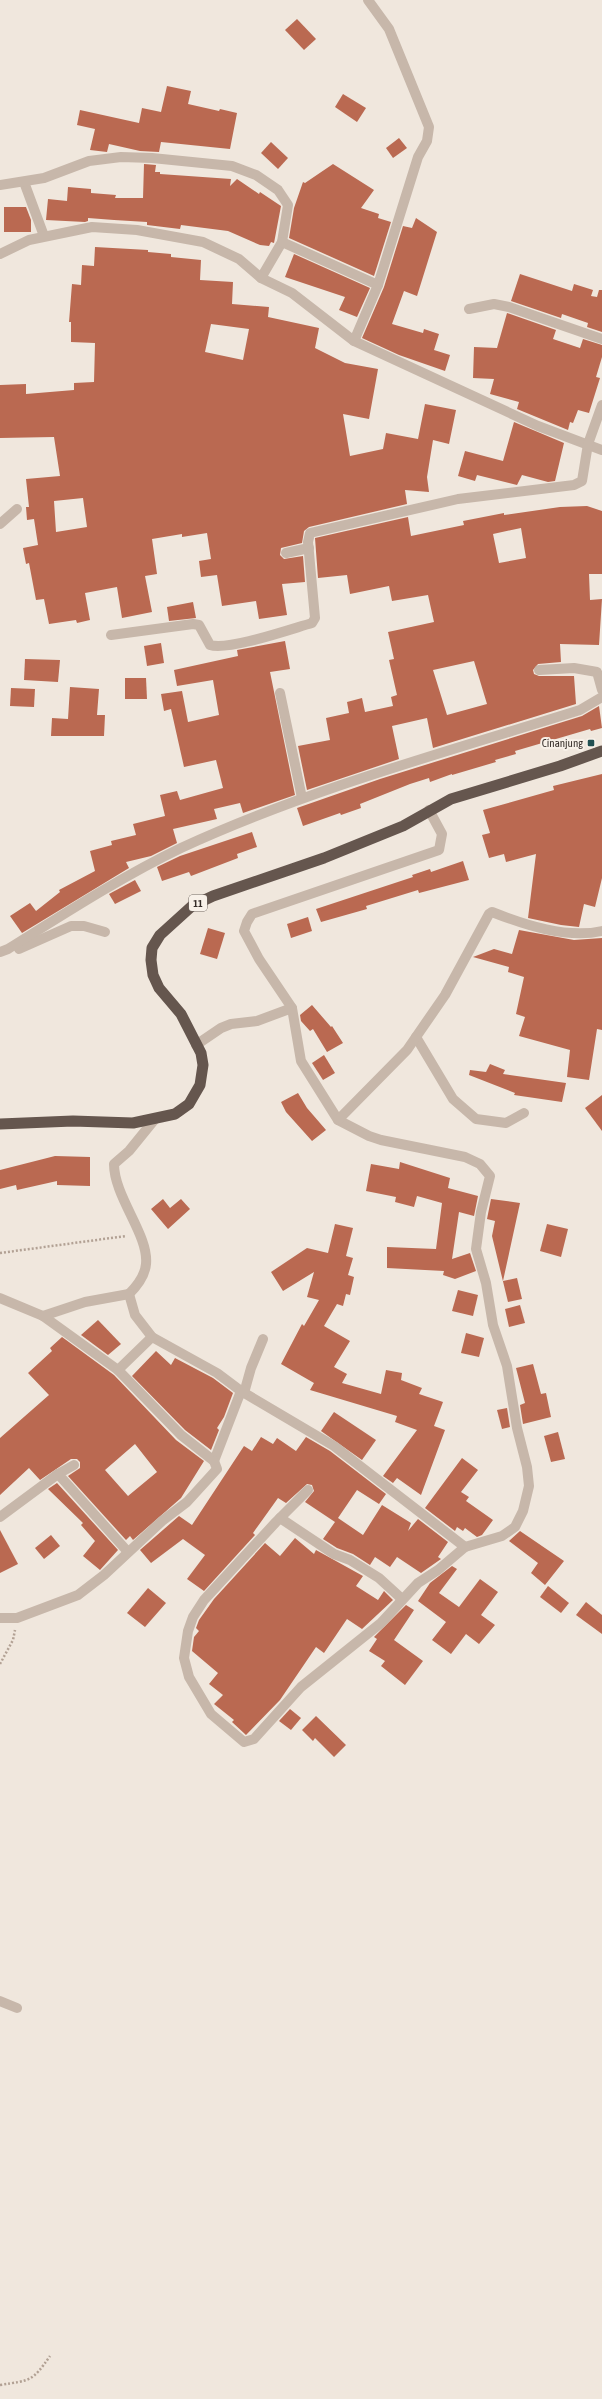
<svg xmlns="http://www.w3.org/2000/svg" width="602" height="2399" font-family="'Asap Condensed',sans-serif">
<rect width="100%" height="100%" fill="#f0e7dd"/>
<g fill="#ba6951" fill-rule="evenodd">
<polygon points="297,19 316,39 304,50 285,30"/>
<polygon points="167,86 191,91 188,104 219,111 220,109 237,113 230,149 161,142 159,152 140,151 109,144 107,152 90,150 95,129 77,125 80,110 139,123 142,108 161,112"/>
<polygon points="343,94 366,108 357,122 335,107"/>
<polygon points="399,138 407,148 393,158 386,148"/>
<polygon points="271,142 288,158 278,169 261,153"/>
<polygon points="144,164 156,165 155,172 160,172 160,174 231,179 230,186 237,179 259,194 260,192 281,206 274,243 271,242 269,246 260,245 228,231 181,225 180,229 147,225 147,222 114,220 88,218 88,221 85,222 46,220 48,199 67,201 68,187 91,189 91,193 116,195 115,198 143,198"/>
<polygon points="333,164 374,190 361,208 379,214 378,218 391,222 374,276 289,238 294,208 303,182 305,183"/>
<polygon points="4,207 26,207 31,220 31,232 4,232"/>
<polygon points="416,218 437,232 417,296 404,291 392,324 423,333 424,329 439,334 434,350 450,355 445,371 399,355 362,338 384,287 403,226 412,228"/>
<path d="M95,247l53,3v2l23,2v3l30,3 -1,20 33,2 -1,22 37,3 -1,10 51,11 -4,20 30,15 33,6 -9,50 -26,-5 7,42 33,-7 3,-16 32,6 7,-35 31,6 -7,34 -16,-4 -6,37 2,15 -24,-2 2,14 -98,23 -5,4 -2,12 -21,5 -1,7 4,4 19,-3 2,26 -23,2 5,31 -28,4 -3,-18 -34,5 -5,-31 -16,2 -2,-16 12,-2 -4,-26 -25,4v-3l-30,5 5,35 -12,2 7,36 -30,6 -5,-31 -32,6 5,27 -13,3 -1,-3 -27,4 -5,-25 -8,1 -7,-37 -3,1 -3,-16 15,-3 -4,-26 -7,1 -1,-13h3l-3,-28 34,-3 -6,-39 -54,1v-53l26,-1v10l48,-4v-7l20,-1 1,-39 -24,-1v-20h-2l3,-38 9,1 1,-20 12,1zM211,324l38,5 -6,31 -38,-8zM83,498l4,29 -31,5 -2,-31z"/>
<polygon points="294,254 370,288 357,317 339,310 345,297 285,277"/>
<polygon points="520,274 572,291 574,284 593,290 591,296 597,297 599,290 602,290 602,332 587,327 588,323 562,314 561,318 511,301"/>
<polygon points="507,313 556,330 553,339 580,348 583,339 602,345 602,357 596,377 600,378 589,413 578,410 573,423 570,422 568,430 517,409 519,402 490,394 494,379 473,378 474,347 497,348"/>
<polygon points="514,422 564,443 555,481 548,482 522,475 517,485 477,475 475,481 458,476 465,451 503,461"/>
<path d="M587,506l15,5v63h-13l1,26 12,-1 -3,46 -39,-1 1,18 -23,2 -5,6 1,4 5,2h35l2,28 -143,44 -6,-30 -35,8 7,33 -92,31 -9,-44 32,-6 -4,-22 23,-5 -2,-11 15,-4 3,14 28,-6 -2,-9 6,-2 -8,-35 5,-1 -6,-27 46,-10 -6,-27 -36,6 -3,-15 -39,8 -3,-19 -29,3 -3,-40 93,-21 3,19 53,-11 -1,-4 41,-8v2l56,-8zM521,528l5,30 -27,5 -6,-29zM474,661l13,43 -40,11 -14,-45z"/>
<polygon points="193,602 196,618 169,621 167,607"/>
<polygon points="285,641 290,669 270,672 295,795 243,813 240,803 214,809 217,819 173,829 177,843 151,856 126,862 129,868 22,933 10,916 30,903 36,911 60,892 59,890 95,871 90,851 112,845 111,841 136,835 133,824 165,816 160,795 177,791 180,800 223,788 216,760 184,767 171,709 164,711 161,694 182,691 188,722 219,715 213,680 177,686 174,670 238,656 237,650"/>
<polygon points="161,643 164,663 147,666 144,646"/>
<polygon points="25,659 60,660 58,682 24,680"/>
<polygon points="125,678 146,678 147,699 125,699"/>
<polygon points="70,687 99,689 97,715 105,715 104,736 51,736 52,718 68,719"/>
<polygon points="11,688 35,689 34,707 10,706"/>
<polygon points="599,706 602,728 591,731 590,729 515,751 516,754 495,760 496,762 452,775 452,774 430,782 429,778 410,784 360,804 361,808 341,815 340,813 303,826 297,808 380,779 582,716"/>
<polygon points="602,774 602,878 595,907 584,904 579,927 561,925 528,918 536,854 506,862 504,854 489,858 482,835 490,833 483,810 554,790 553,786"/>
<polygon points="252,832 257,847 237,854 238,858 191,876 189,872 162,881 157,867 180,856"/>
<polygon points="463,861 469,880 419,893 418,890 366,906 367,909 321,922 316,909 413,877 412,875 430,869 431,872"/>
<polygon points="135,880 141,891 115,904 109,894"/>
<polygon points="308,917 312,931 291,938 287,924"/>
<polygon points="208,928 225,933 217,959 200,954"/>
<polygon points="519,930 574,940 602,938 602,1030 597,1029 589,1080 567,1077 570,1050 519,1036 525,1017 516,1014 524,977 508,972 509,967 473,957 494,949 512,954"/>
<polygon points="312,1005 331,1027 332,1026 343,1043 327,1052 313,1029 310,1031 301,1021 300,1015"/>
<polygon points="324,1055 335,1073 323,1080 312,1063"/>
<polygon points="490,1064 505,1070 503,1074 566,1083 562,1102 514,1095 515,1093 469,1075 470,1070 486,1072"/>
<polygon points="298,1093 307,1108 326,1130 312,1141 286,1112 281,1102"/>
<polygon points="602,1095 602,1131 585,1108"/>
<polygon points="55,1156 90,1157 90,1186 57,1185 57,1181 17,1190 16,1185 0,1189 0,1170"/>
<polygon points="400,1162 450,1178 448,1188 478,1196 474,1216 459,1212 452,1259 470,1253 476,1271 455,1279 443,1275 444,1271 387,1268 387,1247 436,1249 442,1203 417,1196 414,1207 395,1202 396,1197 366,1191 371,1164 399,1169"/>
<polygon points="163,1199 170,1208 181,1199 190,1209 168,1229 151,1209"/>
<polygon points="491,1199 520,1203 503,1281 517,1278 522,1299 508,1302 492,1236 495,1221 487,1219"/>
<polygon points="335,1224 353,1228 346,1256 353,1258 348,1275 354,1277 350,1295 346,1294 343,1306 337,1304 324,1326 350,1341 334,1367 347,1374 342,1383 381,1394 386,1370 402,1373 401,1380 422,1388 419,1394 443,1402 434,1426 445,1430 421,1495 397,1478 393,1483 383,1476 417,1430 395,1422 397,1416 310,1390 314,1383 281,1364 302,1324 304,1326 319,1300 307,1297 314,1272 283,1291 271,1272 307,1248 328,1253"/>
<polygon points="547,1224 568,1229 561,1257 540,1251"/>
<polygon points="458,1290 478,1295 473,1316 452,1311"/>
<polygon points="520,1305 525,1323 509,1327 505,1309"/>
<polygon points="98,1320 121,1344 108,1355 81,1335"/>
<polygon points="466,1333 484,1338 479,1357 461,1353"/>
<path d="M62,1337l52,38 62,65 28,21 -23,37 -48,42 -3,-4 -4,4 -58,-64 12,-8v-6l-3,-3h-6l-31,21 -11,-12 -29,27v-57l49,-43 -21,-22 24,-22 -2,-3zM135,1444l22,28 -29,24 -23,-26z"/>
<polygon points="156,1351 171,1365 175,1358 213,1378 233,1393 224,1417 217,1428 219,1430 211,1450 185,1430 132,1376"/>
<polygon points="533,1364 541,1394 546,1393 551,1417 523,1424 520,1405 525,1403 516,1368"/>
<polygon points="507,1408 510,1427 502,1429 497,1410"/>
<polygon points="334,1412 376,1440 362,1460 321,1431"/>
<polygon points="558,1432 565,1459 551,1462 544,1436"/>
<polygon points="261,1437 273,1444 277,1438 296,1451 306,1437 330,1451 386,1494 379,1504 357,1490 338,1518 363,1535 382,1505 411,1523 408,1531 418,1519 448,1542 438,1557 441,1559 421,1573 397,1557 390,1567 375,1557 370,1565 353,1554 337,1548 323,1539 335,1522 305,1502 314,1491 312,1485 307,1484 286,1503 278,1498 253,1533 255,1535 204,1591 187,1579 205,1555 183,1539 151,1563 140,1550 179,1516 192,1525 244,1446 252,1451"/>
<polygon points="462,1458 478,1470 461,1492 469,1497 466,1501 493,1520 482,1535 477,1537 465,1528 463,1531 457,1527 455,1531 425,1508"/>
<polygon points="57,1483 118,1550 100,1570 83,1556 95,1541 81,1525 83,1523 48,1489"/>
<polygon points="0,1530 18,1564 0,1573"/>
<polygon points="520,1531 564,1561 545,1585 531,1573 538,1563 509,1541"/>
<polygon points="51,1535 60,1546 44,1559 35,1548"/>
<polygon points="295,1538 314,1554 316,1550 363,1576 356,1586 378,1600 384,1591 393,1600 362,1629 347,1619 324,1653 316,1647 280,1700 246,1735 232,1722 234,1720 214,1704 223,1695 209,1684 218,1673 192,1651 194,1637 199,1631 196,1628 199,1620 214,1599 265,1543 280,1556"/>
<polygon points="452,1566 457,1569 439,1593 459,1607 480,1579 498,1592 481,1615 495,1625 479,1644 466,1634 451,1654 432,1640 446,1622 418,1601 430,1583"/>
<polygon points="548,1586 569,1603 561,1613 540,1597"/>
<polygon points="148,1588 166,1603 145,1627 127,1613"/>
<polygon points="586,1602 602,1615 602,1634 576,1615"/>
<polygon points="406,1605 414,1610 394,1640 423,1661 405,1685 381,1666 385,1661 369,1651 377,1639 374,1637"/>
<polygon points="290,1709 301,1718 291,1730 279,1721"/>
<polygon points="316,1716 346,1745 334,1757 315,1738 313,1741 302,1730"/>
</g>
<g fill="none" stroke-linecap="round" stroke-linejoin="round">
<g stroke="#b2a194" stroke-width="2.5" stroke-dasharray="2 2" stroke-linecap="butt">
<polyline points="0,1253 126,1236"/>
<polyline points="0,1664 13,1640 15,1630"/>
<path d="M0,2385c31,-5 32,-3 50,-29"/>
</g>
<g stroke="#c7b7aa" stroke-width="10">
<polyline points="24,182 44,236"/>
<polyline points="0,185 44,178 89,161 121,157 152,158 232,166 256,175 278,190 288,205 282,242 261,278"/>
<polyline points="282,242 378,285"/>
<polyline points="0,254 29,240 92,227 137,230 203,242 239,259 261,278 292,293 354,341 538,426 602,450"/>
<polyline points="469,309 494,304 509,307 602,339"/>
<polyline points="354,341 378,285 418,157 427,141 429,127 389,29 368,0"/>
<polyline points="0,524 17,509"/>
<polyline points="286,553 309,548"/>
<path d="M111,635l82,-11 6,1 11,20c18,6 81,-16 102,-22l3,-5 -7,-76 2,-9 148,-34 116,-14 8,-4 6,-37 14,-39"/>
<polyline points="539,670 574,668 597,672 602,690"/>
<polyline points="280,693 302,798"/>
<polyline points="429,810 442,834 439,850 252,914 247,922 244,931 259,959 292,1008 301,1061 338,1120 369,1136 381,1140 465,1157 480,1164 490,1176 481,1212 476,1249 486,1283 493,1325 507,1366 517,1428 527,1467 529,1486 523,1511 515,1527 502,1536 465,1547"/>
<polyline points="19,949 71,926 84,926 105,932"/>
<path d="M0,952l8,-3c56,-35 113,-72 173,-101 128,-59 265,-96 399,-138l22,-13"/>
<polyline points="416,1037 453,1099 476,1119 506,1123 524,1113"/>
<polyline points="196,1045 221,1028 231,1024 257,1021 292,1008"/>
<path d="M338,1120l69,-70 38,-55 44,-81 3,-2c33,13 75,27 110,19"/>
<path d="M129,1294c8,-8 16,-18 17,-30 3,-29 -32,-67 -32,-100l15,-13 26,-32"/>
<polyline points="129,1294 135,1315 152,1337 217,1373 241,1391"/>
<polyline points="0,1298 43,1316 118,1370"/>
<polyline points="43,1316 85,1302 129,1294"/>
<polyline points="152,1337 118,1370 181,1435 214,1461 241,1391 334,1446 465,1547 438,1570 418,1583 381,1623 301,1687 254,1739 244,1742 211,1714 189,1677 184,1658 188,1631 193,1617 204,1600 276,1522 308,1490"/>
<polyline points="244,1393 251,1368 263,1339"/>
<polyline points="74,1465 58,1474 128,1552"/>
<polyline points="0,1517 58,1474"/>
<polyline points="280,1518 334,1554 350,1560 379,1578 402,1599"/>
<polyline points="0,1618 17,1618 78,1595 104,1575 162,1521 187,1502 217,1469 214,1461"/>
<polyline points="0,2001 17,2008"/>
</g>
<polyline stroke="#65564e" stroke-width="11" points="0,1124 73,1121 133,1123 175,1114 189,1104 200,1085 203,1065 201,1053 181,1014 159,988 153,975 151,960 152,948 160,935 192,906 213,896 324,858 403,826 451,799 560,766 602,751"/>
</g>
<rect fill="#225052" stroke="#f8f1e9" stroke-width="1.5" x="587" y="739" width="8" height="8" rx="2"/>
<g text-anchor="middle" stroke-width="4" stroke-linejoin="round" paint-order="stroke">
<rect fill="#f8f1e9" stroke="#706863" stroke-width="1" x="189" y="895" width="18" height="16" rx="3"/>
<g font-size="10" font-weight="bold" fill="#352d29">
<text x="198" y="907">11</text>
</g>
<g font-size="11" fill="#352d29" stroke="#f8f1e9" text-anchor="end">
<text x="583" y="747">Cinanjung</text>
</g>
</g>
</svg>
